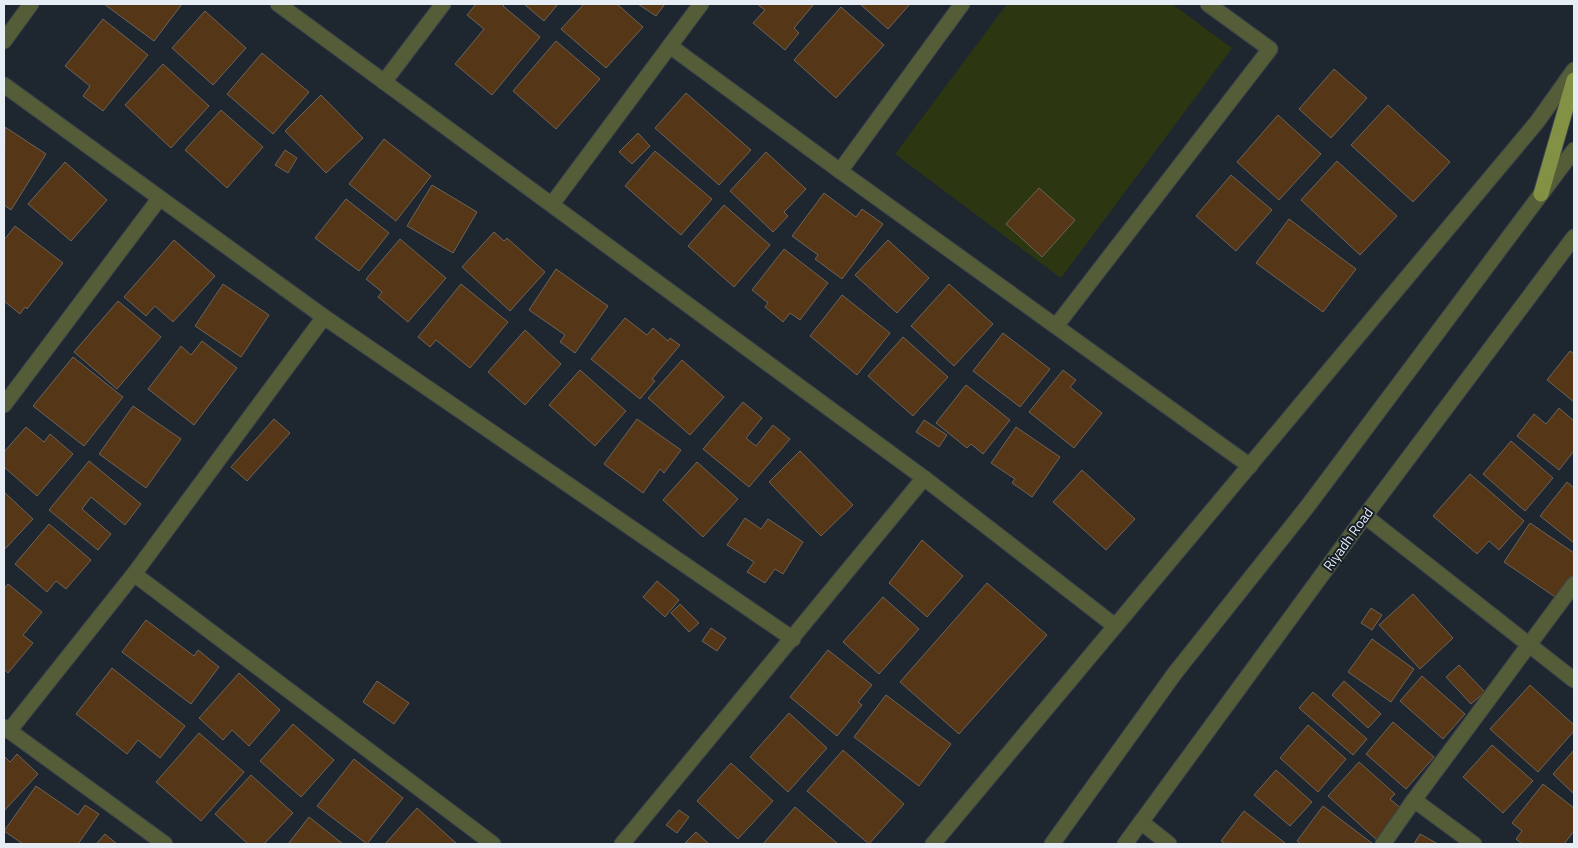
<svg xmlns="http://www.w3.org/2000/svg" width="1578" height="848" font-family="'Titillium Web',sans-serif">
<rect width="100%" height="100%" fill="#1e2630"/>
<polygon fill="#2c3712" points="1007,4 1172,4 1232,48 1061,278 895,154"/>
<g fill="#553718" stroke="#6e6358">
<polygon points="104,4 182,4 154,41"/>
<polygon points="476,4 505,4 503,6 540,37 492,95 455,64 484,29 467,15"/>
<polygon points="524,4 558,4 544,21"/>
<polygon points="584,4 617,4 643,27 606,68 561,29"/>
<polygon points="638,4 665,4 656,16"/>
<polygon points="757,4 814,4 794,28 799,33 785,50 753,23 765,10"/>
<polygon points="860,4 910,4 888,29"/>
<polygon points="841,7 884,45 836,98 794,60"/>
<polygon points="205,11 246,48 213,85 172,48"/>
<polygon points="103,19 148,55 103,111 83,96 90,86 65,66"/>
<polygon points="556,41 600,79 556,129 513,91"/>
<polygon points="262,53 309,92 273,134 227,94"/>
<polygon points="163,64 209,106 171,148 125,105"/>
<polygon points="1334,69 1367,98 1331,138 1299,109"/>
<polygon points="686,93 751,150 719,185 655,128"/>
<polygon points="321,95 363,138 326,173 285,131"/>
<polygon points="1388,105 1450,162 1413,202 1351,145"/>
<polygon points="221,110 263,147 227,188 185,150"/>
<polygon points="1278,115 1321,154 1279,200 1237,162"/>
<polygon points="5,127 46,154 11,210 4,205"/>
<polygon points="638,133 650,146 632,164 619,152"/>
<polygon points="384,139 431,176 396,221 349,184"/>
<polygon points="285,150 297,158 288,173 275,165"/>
<polygon points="655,151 712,199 681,235 625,186"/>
<polygon points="766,152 806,189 784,212 788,216 773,232 730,191"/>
<polygon points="1337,161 1397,216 1360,255 1301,200"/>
<polygon points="65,162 107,200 71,241 28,204"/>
<polygon points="1231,175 1272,210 1236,251 1196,216"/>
<polygon points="432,185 477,212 453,253 407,226"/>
<polygon points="1039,188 1075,220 1042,257 1006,224"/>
<polygon points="824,193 856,217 862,209 883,224 842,279 815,259 818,255 792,236"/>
<polygon points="346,199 389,233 359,271 315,238"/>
<polygon points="724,205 770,245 734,287 688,246"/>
<polygon points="1289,219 1356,269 1323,312 1256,263"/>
<polygon points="15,226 63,263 27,309 25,307 20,314 4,301 4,240"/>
<polygon points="494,232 504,241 507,238 545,272 510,311 462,267"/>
<polygon points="400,239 446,278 408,322 378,297 382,292 366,279"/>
<polygon points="174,240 215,276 173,322 155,306 146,316 124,297"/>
<polygon points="888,240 929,278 897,313 855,275"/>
<polygon points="784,249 828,283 800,320 790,313 783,322 765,307 768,303 752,290"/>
<polygon points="556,269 608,306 575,353 560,342 565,335 529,310"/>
<polygon points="223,284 269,315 241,357 195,326"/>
<polygon points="461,284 508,322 470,368 436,340 430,347 418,337"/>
<polygon points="949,284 993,324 954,366 911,326"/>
<polygon points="842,295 890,333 857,375 810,336"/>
<polygon points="118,301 161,337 117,389 74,352"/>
<polygon points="625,318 647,335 653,328 668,341 670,338 680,345 652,379 655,381 640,399 591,359"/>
<polygon points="525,330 561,364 525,405 488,372"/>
<polygon points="1003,333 1050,369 1020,407 973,371"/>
<polygon points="903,337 948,377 913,416 868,376"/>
<polygon points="202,341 237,368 194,425 148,389 181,346 191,355"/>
<polygon points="1570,351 1574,354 1574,402 1547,380"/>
<polygon points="73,357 123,397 84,446 33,406"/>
<polygon points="682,360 724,397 690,435 648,398"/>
<polygon points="580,370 626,411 595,446 549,405"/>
<polygon points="1063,370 1076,380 1070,387 1102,413 1074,448 1029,412"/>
<polygon points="966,385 1010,420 983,454 971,444 967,448 936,423"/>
<polygon points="743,402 762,418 746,438 756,446 773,425 790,439 749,487 703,449"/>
<polygon points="133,406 181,439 146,488 99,454"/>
<polygon points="1559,408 1574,421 1574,451 1559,470 1517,436 1534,414 1546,424"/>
<polygon points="274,419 290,433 247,481 231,467"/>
<polygon points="637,419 681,450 664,473 660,469 643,493 604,464"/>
<polygon points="924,420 947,435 939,447 916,432"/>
<polygon points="26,427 44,442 50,434 73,454 37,496 4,467 4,452"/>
<polygon points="1016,427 1060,457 1032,497 1012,483 1015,479 991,463"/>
<polygon points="1511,441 1553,478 1525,511 1483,474"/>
<polygon points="800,451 853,505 821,536 769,482"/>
<polygon points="89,461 141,504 125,525 91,497 82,509 111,534 98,550 49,510"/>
<polygon points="697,462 738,499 703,537 663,500"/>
<polygon points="1082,470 1135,519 1106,550 1053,502"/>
<polygon points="1470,474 1524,521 1499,550 1489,541 1477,554 1433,516"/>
<polygon points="1567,482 1574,488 1574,543 1540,516"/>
<polygon points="4,492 33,519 4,550"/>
<polygon points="745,518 761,529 768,519 803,542 783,574 775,569 765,583 747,572 754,562 727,545"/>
<polygon points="1530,523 1574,553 1574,581 1561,601 1504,562"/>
<polygon points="49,524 91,560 66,589 56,581 47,592 15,564"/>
<polygon points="922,540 963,576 927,617 889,583"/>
<polygon points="657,581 679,600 665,617 643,597"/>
<polygon points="987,583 1047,635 959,734 900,682"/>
<polygon points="8,584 42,612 23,635 33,643 8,673 4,669 4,589"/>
<polygon points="1413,594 1453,638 1420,669 1379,625"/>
<polygon points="883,597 919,629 879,674 843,642"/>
<polygon points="680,604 699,623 689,632 671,613"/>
<polygon points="1371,608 1382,615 1372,630 1361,623"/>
<polygon points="146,620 194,656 198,650 219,667 191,704 122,652"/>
<polygon points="711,628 726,638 717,651 702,641"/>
<polygon points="1372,639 1414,669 1391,702 1348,672"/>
<polygon points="828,650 872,685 858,702 862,705 837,736 790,697"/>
<polygon points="1459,665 1485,692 1471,704 1446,677"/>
<polygon points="112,668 185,726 160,758 138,740 127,754 76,714"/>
<polygon points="239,673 280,710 249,746 232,730 223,740 199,718"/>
<polygon points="1422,676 1465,714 1443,739 1400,701"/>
<polygon points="377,681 409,703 394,724 363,702"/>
<polygon points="1344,681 1381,714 1368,728 1332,695"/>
<polygon points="1530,685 1574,725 1574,731 1538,772 1490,729"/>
<polygon points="1313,692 1367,739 1353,755 1299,708"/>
<polygon points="886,695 951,744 919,786 854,737"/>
<polygon points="789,713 827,748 788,792 750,757"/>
<polygon points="1393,722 1434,757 1406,789 1366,754"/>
<polygon points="293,724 334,760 301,797 260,761"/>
<polygon points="1308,725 1346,759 1318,792 1280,758"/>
<polygon points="199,733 244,772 201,821 156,782"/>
<polygon points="1492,745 1533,781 1503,813 1463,777"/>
<polygon points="843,750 904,804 869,844 807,791"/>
<polygon points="1574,750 1574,794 1553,774"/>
<polygon points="17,754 38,774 4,811 4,756 10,762"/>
<polygon points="354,759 403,798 367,844 317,806"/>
<polygon points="1359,762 1395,794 1390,799 1404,811 1378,841 1328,796"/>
<polygon points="731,763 773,801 738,839 697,801"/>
<polygon points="1276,770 1312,802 1290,826 1254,795"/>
<polygon points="251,775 293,813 264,844 248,844 215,814"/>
<polygon points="1543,784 1574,808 1574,831 1564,844 1522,844 1516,839 1522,831 1512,823"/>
<polygon points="36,786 78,815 85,805 99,814 78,844 23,844 4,831"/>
<polygon points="1323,806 1373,844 1301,844 1297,841"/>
<polygon points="795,807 838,844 763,844"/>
<polygon points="417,808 457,844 385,844"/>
<polygon points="679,810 689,817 677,833 666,825"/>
<polygon points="1244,811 1285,843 1285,844 1226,844 1221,841"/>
<polygon points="309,817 343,844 288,844"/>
<polygon points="696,832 709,844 685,843"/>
<polygon points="105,834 117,844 96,844"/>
<polygon points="1420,834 1438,844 1414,844"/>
</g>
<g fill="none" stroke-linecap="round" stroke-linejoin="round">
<defs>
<g id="minor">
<polyline points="278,4 924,478 1115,626"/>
<polyline points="4,41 31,4"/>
<polyline points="670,46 840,171 1250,466"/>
<polyline points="384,82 443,4"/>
<polyline points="4,85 324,317 793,639"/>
<polyline points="840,171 962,4"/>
<polyline points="552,204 701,4"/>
<polyline points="1056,326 1270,49 1208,4"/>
<polyline points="4,405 159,199"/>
<polyline points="1365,516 1574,680"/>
<polyline points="134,574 493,844"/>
<polyline points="4,727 165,844"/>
<polyline points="9,731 134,574 324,317"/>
<polyline points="1414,800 1574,584"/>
<polyline points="1141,822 1169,844"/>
<polyline points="622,844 924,478"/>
<polyline points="933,844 1537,122 1574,70"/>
<polyline points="1383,844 1414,800 1474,844"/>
</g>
<g id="tertiary">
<polyline points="1052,844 1175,673 1307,507 1574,150"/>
<polyline points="1125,844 1365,516 1574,237"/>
</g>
<polyline id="primary" points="1541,194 1574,80"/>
</defs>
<use href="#minor" stroke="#3a424b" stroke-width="17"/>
<use href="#tertiary" stroke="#3a424b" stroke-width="17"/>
<use href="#primary" stroke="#3a424b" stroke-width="17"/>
<use href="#minor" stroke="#555c38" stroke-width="15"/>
<use href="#tertiary" stroke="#555c38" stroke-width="15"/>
<use href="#primary" stroke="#839144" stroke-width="15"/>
</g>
<g text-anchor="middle" stroke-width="4" stroke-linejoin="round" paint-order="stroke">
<g font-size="14" fill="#e7edf4" stroke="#151d26">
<text transform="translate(1348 539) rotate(-54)" y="5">Riyadh Road</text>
</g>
</g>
<rect width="1578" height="848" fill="none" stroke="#e7edf4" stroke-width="10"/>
</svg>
